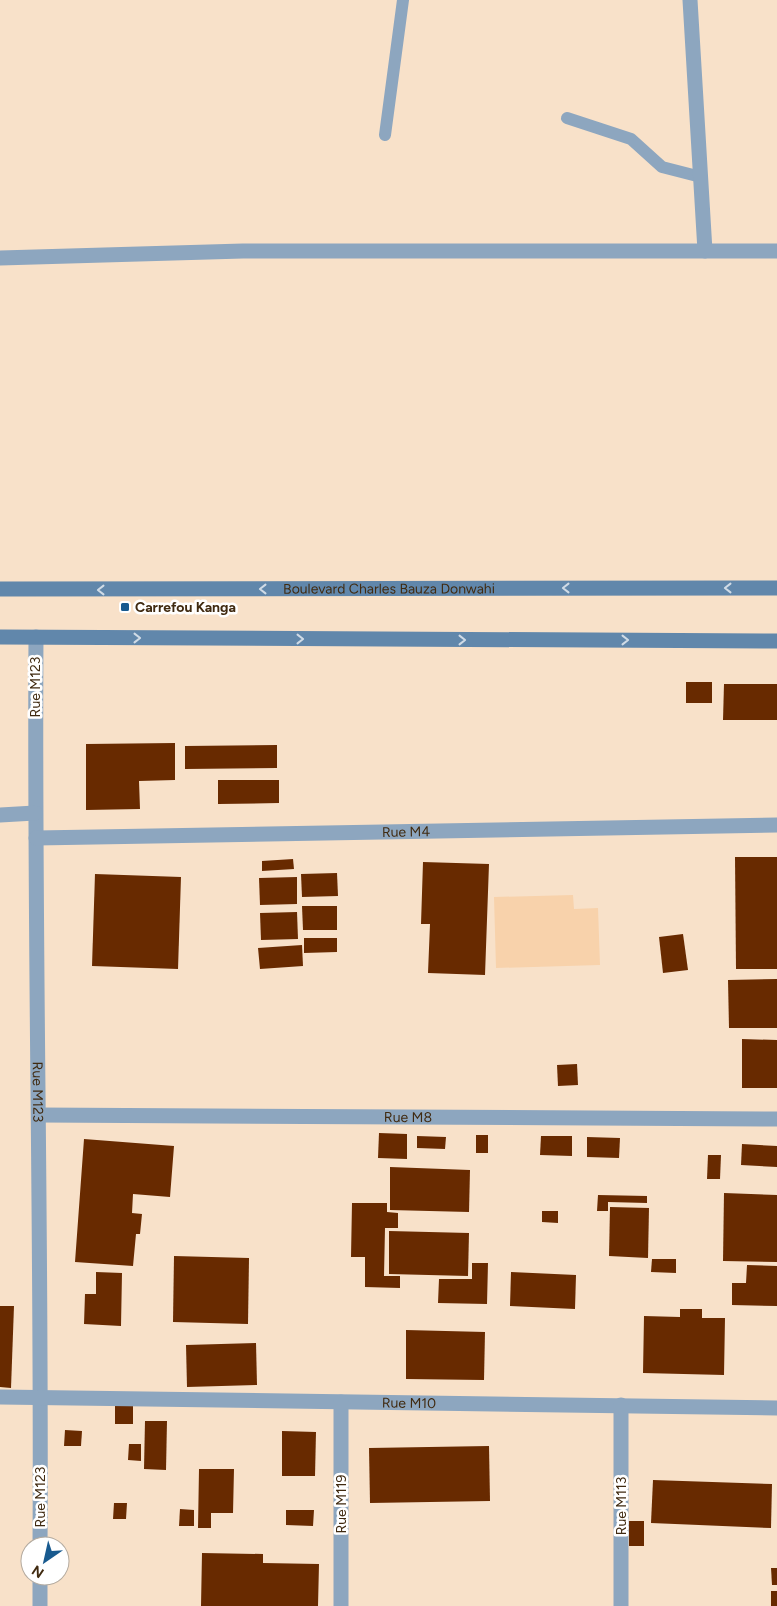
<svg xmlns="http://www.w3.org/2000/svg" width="777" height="1606" font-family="Figtree,sans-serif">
<rect width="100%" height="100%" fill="#f8e1c9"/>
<polygon fill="#f8d2ab" points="573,895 574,909 598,908 600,965 496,968 494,897"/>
<g fill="#682a00">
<rect x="686" y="682" width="26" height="21"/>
<polygon points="724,684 777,684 777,720 723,720"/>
<polygon points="175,743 175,780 139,781 140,809 86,810 86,744"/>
<polygon points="277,745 277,768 185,769 185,746"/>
<polygon points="218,780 279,780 279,803 218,804"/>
<polygon points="735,857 777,857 777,969 736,969"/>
<polygon points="293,859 294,869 262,871 262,861"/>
<polygon points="423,862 489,864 485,975 428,973 430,924 421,924"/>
<polygon points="337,873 338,896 302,897 301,874"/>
<polygon points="95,874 181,877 178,969 92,966"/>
<polygon points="297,877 297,904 260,905 259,878"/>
<polygon points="302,906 337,906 337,930 303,930"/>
<polygon points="297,912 298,939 261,940 260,913"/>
<polygon points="683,934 688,970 663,973 659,937"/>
<polygon points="304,938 337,938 337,952 304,953"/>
<polygon points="302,945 303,966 260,969 258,948"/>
<polygon points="777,979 777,1028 729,1028 728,980"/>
<polygon points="742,1039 777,1040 777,1088 742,1088"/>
<polygon points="577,1064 578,1085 558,1086 557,1065"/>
<polygon points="379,1133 407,1134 407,1159 378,1158"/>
<rect x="476" y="1135" width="12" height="18"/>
<polygon points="417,1136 446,1137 445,1149 417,1148"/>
<polygon points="541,1136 572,1136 572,1156 540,1155"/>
<polygon points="587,1137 620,1138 619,1158 587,1157"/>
<polygon points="84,1139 174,1146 170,1197 133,1194 132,1213 142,1214 140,1234 136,1234 133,1266 75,1262"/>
<polygon points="742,1144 777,1146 777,1167 741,1165"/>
<polygon points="708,1155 721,1155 720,1179 707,1179"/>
<polygon points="390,1167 470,1170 469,1212 390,1210"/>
<polygon points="724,1193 777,1195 777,1262 723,1261"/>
<polygon points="598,1195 647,1196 647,1203 608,1202 608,1211 597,1211"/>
<polygon points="352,1203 387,1203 387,1212 398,1213 398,1228 385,1228 384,1276 400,1276 400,1288 365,1287 365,1257 351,1257"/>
<polygon points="610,1207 649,1208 648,1258 609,1256"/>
<polygon points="542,1211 558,1211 558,1223 542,1222"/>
<polygon points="389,1231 469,1233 468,1276 389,1274"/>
<polygon points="174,1256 249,1258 248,1324 173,1322"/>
<polygon points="652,1259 676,1259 676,1273 651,1272"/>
<polygon points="472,1263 488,1263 487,1304 438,1303 439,1279 472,1279"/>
<polygon points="747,1265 777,1266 777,1306 732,1305 732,1283 746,1283"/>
<polygon points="96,1272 122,1273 121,1326 84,1324 85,1294 96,1294"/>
<polygon points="511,1272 576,1275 575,1309 510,1306"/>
<polygon points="0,1306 14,1306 11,1388 0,1387"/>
<polygon points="680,1309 702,1309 702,1318 725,1318 724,1375 643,1373 644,1316 680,1317"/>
<polygon points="406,1330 485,1332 484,1380 406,1379"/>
<polygon points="256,1343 257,1385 187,1387 186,1345"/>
<rect x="115" y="1406" width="18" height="18"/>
<polygon points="145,1421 167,1421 166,1470 144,1469"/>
<polygon points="65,1430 82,1431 81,1446 64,1446"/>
<polygon points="282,1431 316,1432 315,1476 282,1476"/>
<polygon points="129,1444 141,1444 141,1461 128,1460"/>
<polygon points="489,1446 490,1501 370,1503 369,1448"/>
<polygon points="199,1469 234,1469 233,1513 211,1513 211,1528 198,1528"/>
<polygon points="653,1480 772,1484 771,1528 651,1523"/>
<polygon points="114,1503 127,1503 126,1519 113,1519"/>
<polygon points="180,1509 194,1510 194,1526 179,1526"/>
<polygon points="286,1510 314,1510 313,1526 286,1525"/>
<rect x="629" y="1521" width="15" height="25"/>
<polygon points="202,1553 263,1554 263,1563 319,1564 318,1606 201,1606"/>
<polygon points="771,1568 777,1568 777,1585 772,1585"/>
<rect x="771" y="1591" width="6" height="15"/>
</g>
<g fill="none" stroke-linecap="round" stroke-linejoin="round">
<g stroke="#8da6bf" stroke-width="12">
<polyline points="567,118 631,139 662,167 701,177"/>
<polyline points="385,135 403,0"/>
</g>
<g stroke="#8da6bf" stroke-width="15">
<polyline points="690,0 705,251"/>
<polyline points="0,258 243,251 777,251"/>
<path id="s1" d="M36,637c-2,303 6,606 4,909"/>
<polyline points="0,815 35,813"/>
<path id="s2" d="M36,838l741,-13"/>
<path id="s3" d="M39,1115l738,4"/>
<path id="s4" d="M0,1397l777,11"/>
<polyline points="621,1405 621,1606"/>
<polyline points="40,1606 40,1576"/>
<polyline points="341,1606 341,1402"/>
</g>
<g stroke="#6187ab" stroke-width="15">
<path id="s5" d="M0,589l777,-1"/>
<polyline points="0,637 777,641"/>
</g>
</g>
<defs><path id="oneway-chevron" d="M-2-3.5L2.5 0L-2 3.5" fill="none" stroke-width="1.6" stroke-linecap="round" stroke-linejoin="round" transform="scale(1.25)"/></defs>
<g stroke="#d0dbe6">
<use href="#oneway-chevron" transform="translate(566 588) rotate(180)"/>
<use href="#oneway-chevron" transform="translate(728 588) rotate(180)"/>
<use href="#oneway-chevron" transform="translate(263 589) rotate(180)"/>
<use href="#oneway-chevron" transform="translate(101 590) rotate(180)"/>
<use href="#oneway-chevron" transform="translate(137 638)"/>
<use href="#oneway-chevron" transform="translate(300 639)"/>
<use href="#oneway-chevron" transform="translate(462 640)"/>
<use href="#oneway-chevron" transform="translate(625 640)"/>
</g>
<rect fill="#185a8f" stroke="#fff" stroke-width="2" x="120" y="602" width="10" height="10" rx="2.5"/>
<g text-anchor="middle" stroke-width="5" stroke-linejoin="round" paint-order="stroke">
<g font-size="14" fill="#402a10" stroke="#fff">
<text dy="5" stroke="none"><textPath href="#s5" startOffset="389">Boulevard Charles Bauza Donwahi</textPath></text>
<text transform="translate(35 687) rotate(-90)" y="5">Rue M123</text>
<text dy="5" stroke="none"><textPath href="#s2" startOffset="370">Rue M4</textPath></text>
<text dy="5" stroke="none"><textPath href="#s1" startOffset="455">Rue M123</textPath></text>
<text dy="5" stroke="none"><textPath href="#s3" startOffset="369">Rue M8</textPath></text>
<text dy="5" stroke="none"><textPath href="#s4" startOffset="409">Rue M10</textPath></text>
<text transform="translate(40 1497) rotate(-90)" y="5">Rue M123</text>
<text transform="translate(341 1504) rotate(-90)" y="5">Rue M119</text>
<text transform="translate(621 1506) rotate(-90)" y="5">Rue M113</text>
</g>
<g font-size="14" font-weight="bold" fill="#402a10" stroke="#fff" text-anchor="start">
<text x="135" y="612">Carrefou Kanga</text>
</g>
</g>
<g transform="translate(45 1561) rotate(214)"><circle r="24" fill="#ffffff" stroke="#b3aa9f"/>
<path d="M0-4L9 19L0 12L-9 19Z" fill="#185a8f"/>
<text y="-8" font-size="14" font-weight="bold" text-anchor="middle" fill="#402a10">N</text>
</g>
</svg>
